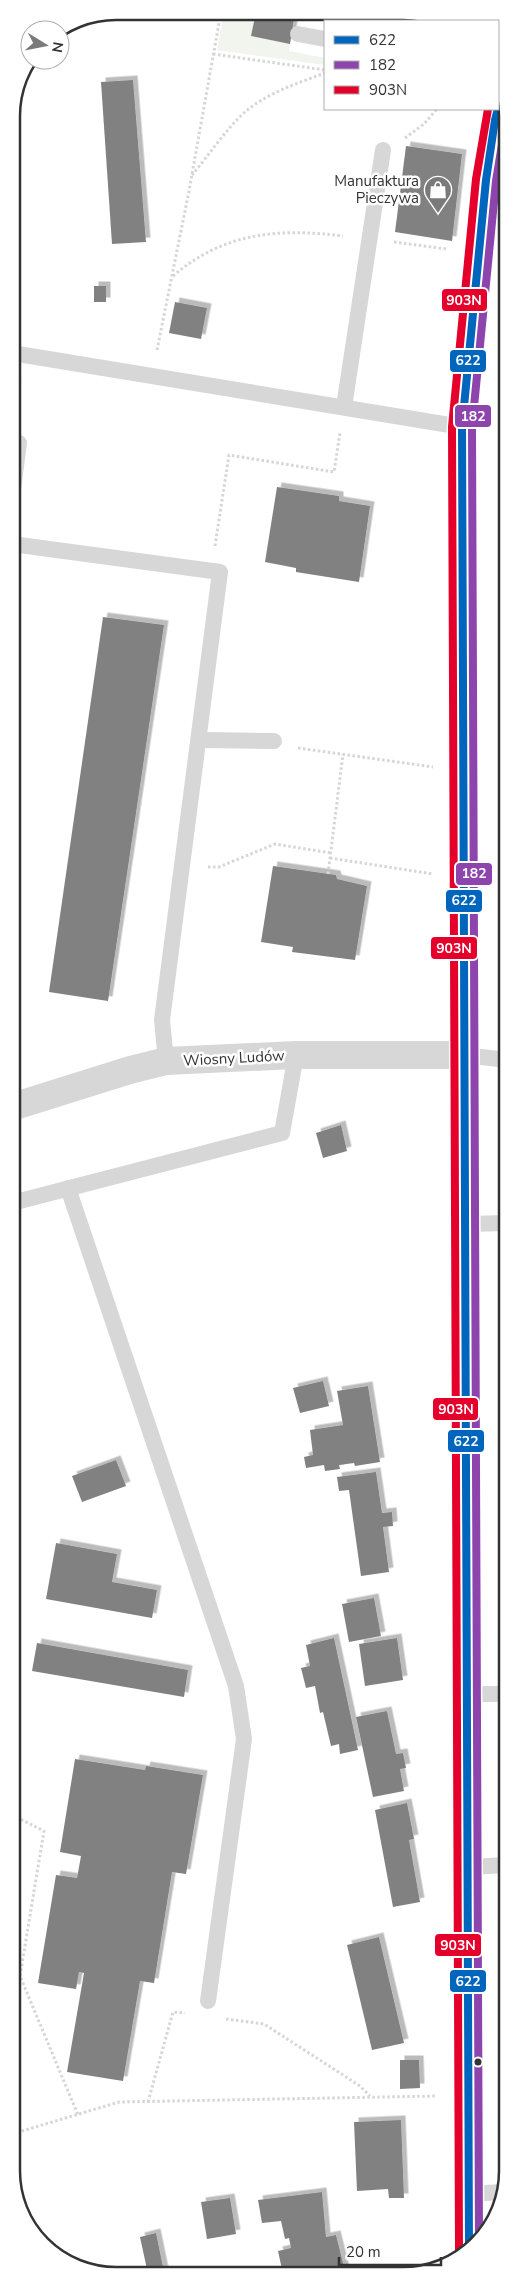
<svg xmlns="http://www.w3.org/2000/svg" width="519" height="2287" font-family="'Nunito Sans',sans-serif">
<defs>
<filter id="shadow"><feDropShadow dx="4.5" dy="-4.5" stdDeviation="0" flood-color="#0004"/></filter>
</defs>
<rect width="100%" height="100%" fill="#fff"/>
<polygon fill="#f1f5ed" points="224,12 256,12 251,36 290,44 289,51 325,58 325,65 217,50"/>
<g fill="#818181" filter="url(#shadow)">
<polygon points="256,12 295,12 290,44 251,36"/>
<polygon points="295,12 389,13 388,21 338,21"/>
<polygon points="133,80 146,242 112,244 101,82"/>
<polygon points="406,146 462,154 452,241 395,232"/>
<rect x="94" y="286" width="12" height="16"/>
<polygon points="175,302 207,308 201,339 169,333"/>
<polygon points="277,487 339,496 339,501 370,506 359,582 296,572 296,568 265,562"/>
<polygon points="103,617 164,625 108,1001 49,992"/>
<polygon points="273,866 336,875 337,879 367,886 355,960 292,952 293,947 261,942"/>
<polygon points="341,1125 347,1151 323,1158 316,1133"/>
<polygon points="323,1381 329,1406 300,1413 293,1388"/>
<polygon points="368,1386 380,1462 355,1466 354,1463 339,1465 340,1469 325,1471 324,1465 306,1468 304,1457 313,1455 310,1430 343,1425 337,1391"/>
<polygon points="116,1460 126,1486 82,1502 72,1476"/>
<polygon points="376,1472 382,1513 392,1512 393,1526 383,1527 389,1572 361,1576 349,1490 339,1491 337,1477"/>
<polygon points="56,1543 117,1554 112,1582 157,1590 152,1618 46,1599"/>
<polygon points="374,1598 381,1636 349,1642 342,1604"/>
<polygon points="334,1638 358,1750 340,1754 339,1744 331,1746 323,1712 320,1713 315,1686 306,1688 301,1668 310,1666 306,1645"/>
<polygon points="397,1638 403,1680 365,1686 359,1644"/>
<polygon points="37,1643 188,1670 184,1697 32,1671"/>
<polygon points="387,1711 396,1754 403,1753 406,1768 400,1769 404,1791 373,1797 356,1717"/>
<polygon points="75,1759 145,1770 146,1766 203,1775 186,1874 172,1872 154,1983 140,1981 123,2081 67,2072 84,1973 79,1972 76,1989 38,1983 56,1875 77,1878 81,1856 60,1852"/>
<polygon points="407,1803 414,1839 409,1840 420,1902 393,1907 375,1810"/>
<polygon points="379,1937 404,2043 372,2050 347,1945"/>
<polygon points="400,2060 419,2060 420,2088 400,2089"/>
<polygon points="401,2120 404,2198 389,2198 388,2189 357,2191 354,2122"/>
<polygon points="322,2192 326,2237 336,2235 346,2275 283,2274 278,2251 291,2248 289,2238 285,2239 281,2221 262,2223 258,2200"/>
<polygon points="230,2198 236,2234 207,2239 201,2202"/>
<polygon points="156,2233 164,2272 148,2274 140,2237"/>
</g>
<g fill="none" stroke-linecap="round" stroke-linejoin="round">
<g stroke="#d6d6d6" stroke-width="3" stroke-dasharray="2.5 2.5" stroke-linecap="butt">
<polyline points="213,54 325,70"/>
<polyline points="405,138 424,124 437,109"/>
<path d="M192,175c16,-19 35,-47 53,-63 22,-19 53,-29 80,-39"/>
<polyline points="394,242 447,249"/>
<path d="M173,276c51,-44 106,-48 170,-40"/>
<polyline points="157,350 189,191 221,12"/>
<polyline points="15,417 20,379"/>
<polyline points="215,546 229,455 334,472 340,433"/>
<polyline points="298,748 433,767"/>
<polyline points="330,858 433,874"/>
<polyline points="208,867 219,867 275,844 331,853"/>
<polyline points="328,874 343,754"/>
<polyline points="12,1815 44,1831 20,1976 78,2115"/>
<polyline points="12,1975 20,1968"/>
<polyline points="226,2019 264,2024 360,2086 370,2096"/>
<polyline points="148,2102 173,2012 185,2013"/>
<polyline points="12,2134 119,2102 437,2096"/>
</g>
<g stroke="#d7d7d7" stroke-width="16">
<polyline points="298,34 325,39"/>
<polyline points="12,353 462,427"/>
<polyline points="344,407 383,150"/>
<polyline points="12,497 19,443"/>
<polyline points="12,544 220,572 162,1020 166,1061"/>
<polyline points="199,740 274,741"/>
<polyline points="464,1055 507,1060"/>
<polyline points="68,1188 236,1686 244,1739 208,2001"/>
<polyline points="12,1203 282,1133 296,1055"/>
<polyline points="466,1224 507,1223"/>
<polyline points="468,1694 507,1694"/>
<polyline points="469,1867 507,1865"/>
<polyline points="468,2194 502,2192"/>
</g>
<g stroke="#d7d7d7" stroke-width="28">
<polyline points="12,1107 130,1070 166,1061 296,1055 464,1055"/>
<polyline points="469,2251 462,427 486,180 495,120 502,93"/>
</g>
<defs>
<polyline id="bus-1" points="469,2251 462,427 486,180 495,120 502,93"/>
<polyline id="bus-2" points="479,2243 472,427 496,181 507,114"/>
<polyline id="bus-3" points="459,2251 452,427 476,179 488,109"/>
</defs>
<use href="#bus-1" stroke="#fff" stroke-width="11"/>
<use href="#bus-2" stroke="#fff" stroke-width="11"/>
<use href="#bus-3" stroke="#fff" stroke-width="11"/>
<use href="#bus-1" stroke="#0065bd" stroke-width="8"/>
<use href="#bus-2" stroke="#8e44ad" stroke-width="8"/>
<use href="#bus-3" stroke="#e4002b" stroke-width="8"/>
</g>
<defs>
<symbol id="shop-pin" viewBox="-11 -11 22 30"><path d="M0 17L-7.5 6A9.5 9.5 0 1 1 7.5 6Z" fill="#7a7a7a" stroke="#fff"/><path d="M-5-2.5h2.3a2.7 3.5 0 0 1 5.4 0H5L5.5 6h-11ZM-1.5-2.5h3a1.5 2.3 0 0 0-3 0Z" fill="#fff"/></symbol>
</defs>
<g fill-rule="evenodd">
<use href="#shop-pin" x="422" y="174" width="32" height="43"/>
</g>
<circle fill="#333" stroke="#fff" stroke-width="2" cx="478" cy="2062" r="4.5"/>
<g text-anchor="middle" stroke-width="5" stroke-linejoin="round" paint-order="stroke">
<g font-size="15" fill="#333" stroke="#fff" text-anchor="end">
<text x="419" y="186">Manufaktura<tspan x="419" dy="17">Pieczywa</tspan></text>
</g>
<g font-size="15" fill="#333" stroke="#fff">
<text transform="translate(234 1058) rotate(-3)" y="5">Wiosny Ludów</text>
</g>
</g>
<path d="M0 0H519V2287H0ZM116 20H403A96 96 0 0 1 499 116V2171A96 96 0 0 1 403 2267H116A96 96 0 0 1 20 2171V116A96 96 0 0 1 116 20Z" fill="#fff" fill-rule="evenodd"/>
<path fill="none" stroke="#333" stroke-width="2.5" d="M116 20H403A96 96 0 0 1 499 116V2171A96 96 0 0 1 403 2267H116A96 96 0 0 1 20 2171V116A96 96 0 0 1 116 20Z"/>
<g stroke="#fff" stroke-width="2">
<rect x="441" y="288" width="47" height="24" rx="5" fill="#e4002b"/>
<rect x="449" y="349" width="38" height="24" rx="5" fill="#0065bd"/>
<rect x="454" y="404" width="38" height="24" rx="5" fill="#8e44ad"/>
<rect x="455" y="862" width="38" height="24" rx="5" fill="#8e44ad"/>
<rect x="445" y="889" width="38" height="24" rx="5" fill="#0065bd"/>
<rect x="430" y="936" width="48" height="24" rx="5" fill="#e4002b"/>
<rect x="432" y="1397" width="47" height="24" rx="5" fill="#e4002b"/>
<rect x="447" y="1429" width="38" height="24" rx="5" fill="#0065bd"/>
<rect x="434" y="1933" width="48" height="24" rx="5" fill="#e4002b"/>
<rect x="449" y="1969" width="38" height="24" rx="5" fill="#0065bd"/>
</g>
<g font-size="14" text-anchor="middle" font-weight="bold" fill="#fff">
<text x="464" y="305">903N</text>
<text x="468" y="365">622</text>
<text x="473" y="421">182</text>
<text x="474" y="878">182</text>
<text x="464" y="905">622</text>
<text x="454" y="953">903N</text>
<text x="456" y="1414">903N</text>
<text x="466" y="1446">622</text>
<text x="458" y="1950">903N</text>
<text x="468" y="1986">622</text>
</g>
<rect x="324" y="20" width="175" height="90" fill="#ffffff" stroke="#adadad"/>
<rect x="334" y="36" width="25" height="8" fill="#0065bd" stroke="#adadad"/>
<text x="369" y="45" font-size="15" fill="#333333">622</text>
<rect x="334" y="61" width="25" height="8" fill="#8e44ad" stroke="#adadad"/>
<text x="369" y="70" font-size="15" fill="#333333">182</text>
<rect x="334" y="86" width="25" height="8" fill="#e4002b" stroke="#adadad"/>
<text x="369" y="95" font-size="15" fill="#333333">903N</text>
<g transform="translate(45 45) rotate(100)"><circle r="24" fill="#ffffff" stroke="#adadad"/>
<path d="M0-4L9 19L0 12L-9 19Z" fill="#7a7a7a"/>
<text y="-8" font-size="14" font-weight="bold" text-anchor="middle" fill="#333333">N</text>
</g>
<path d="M339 2257v8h102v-8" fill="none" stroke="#333333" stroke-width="2.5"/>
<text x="346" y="2257" font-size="15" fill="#333333" stroke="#ffffff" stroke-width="4" paint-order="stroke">20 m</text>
</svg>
